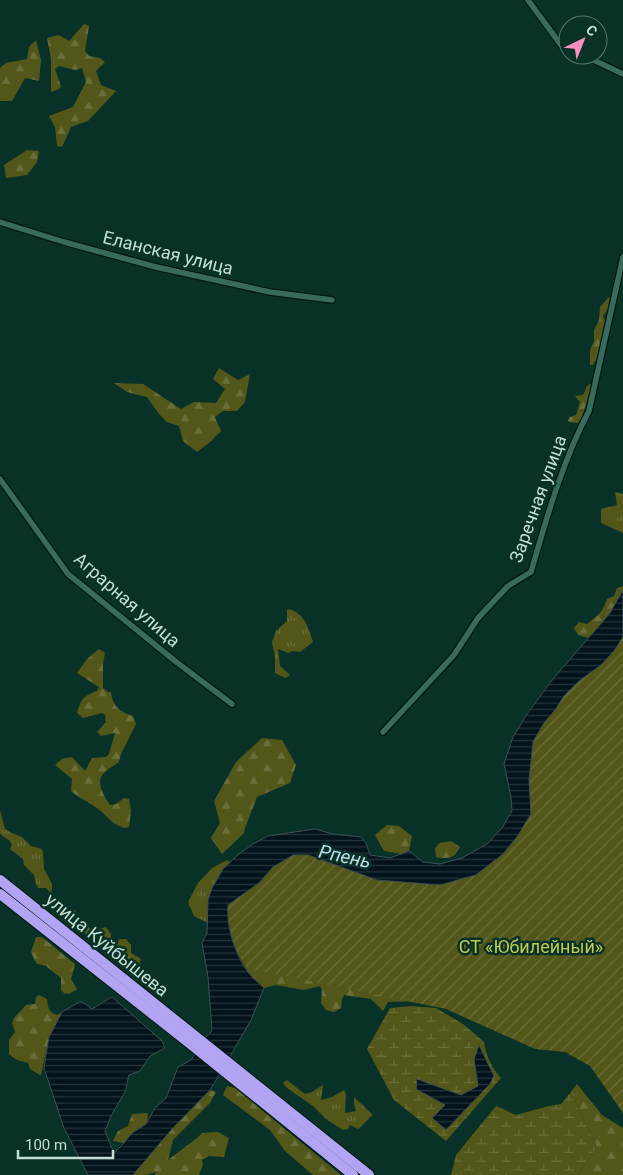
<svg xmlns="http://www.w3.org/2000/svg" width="623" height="1175" font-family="Roboto,sans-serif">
<defs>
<pattern id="grass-tufts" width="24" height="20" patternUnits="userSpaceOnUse" patternTransform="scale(1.25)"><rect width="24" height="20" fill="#535619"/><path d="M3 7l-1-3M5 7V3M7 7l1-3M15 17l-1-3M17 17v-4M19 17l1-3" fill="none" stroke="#6a6e3a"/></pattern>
<pattern id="forest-firs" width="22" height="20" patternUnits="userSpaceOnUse" patternTransform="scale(1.25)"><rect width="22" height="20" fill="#535619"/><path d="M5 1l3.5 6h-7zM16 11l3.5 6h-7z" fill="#6a6e3a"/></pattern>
<pattern id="wetland-marsh" width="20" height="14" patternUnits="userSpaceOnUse" patternTransform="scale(1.25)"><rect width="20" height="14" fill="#535619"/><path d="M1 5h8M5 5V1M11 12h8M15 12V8" fill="none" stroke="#6a6e3a"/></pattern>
<pattern id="garden-furrows" width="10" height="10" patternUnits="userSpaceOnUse" patternTransform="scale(1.25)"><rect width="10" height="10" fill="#535619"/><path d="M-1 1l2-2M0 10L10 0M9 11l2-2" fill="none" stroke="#6a6e3a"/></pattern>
<pattern id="water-rules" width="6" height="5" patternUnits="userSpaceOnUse" patternTransform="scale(1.25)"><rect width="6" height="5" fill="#02131c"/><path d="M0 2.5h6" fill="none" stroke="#25353c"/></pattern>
</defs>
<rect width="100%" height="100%" fill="#083227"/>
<g fill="url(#grass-tufts)">
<polygon points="615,492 623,494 623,533 601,523 601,509 617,505"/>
<path d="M289,609c16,5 19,18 24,33l-13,10 -8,-1 -4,2 -10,-4 2,17 10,9 -5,3 -10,-5v-16l-3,-15 4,-11 11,-10v-11z"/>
<polygon points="0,810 5,829 12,833 22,837 31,846 42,849 43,852 44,869 52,884 52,890 50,893 46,888 38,888 36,884 34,875 24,865 23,859 10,849 12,845 10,841 0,834"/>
<polygon points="227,860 231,862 223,869 208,900 208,923 194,916 188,902 198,883 212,868"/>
<polygon points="75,910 79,918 93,931 106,927 111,934 111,947 114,947 117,946 119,939 126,939 131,945 131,953 141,959 139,965 131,963 132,967 128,967 120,961 103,943 89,937 75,924 71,917 72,911"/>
<path d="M287,1080l18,14 7,-2 11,-7 -2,15 11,-3 12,-7 2,4 -1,19 11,-2 -2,-7v-7l19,18c-6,4 -9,10 -15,14l-8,-4 -2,4 -5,1 -17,-11 -13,-13 -26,-18 -4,-5z"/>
</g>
<g fill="url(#forest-firs)">
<polygon points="84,24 89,26 85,51 89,56 100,58 105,62 96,71 101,85 116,91 88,121 71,127 62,147 57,146 55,127 49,116 73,107 86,82 82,68 75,70 59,66 55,69 61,86 59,89 51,92 51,59 47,38 59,35 69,41"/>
<polygon points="36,40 41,60 39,81 25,78 12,101 0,101 0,68 6,63 27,59 29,47"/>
<polygon points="27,150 39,151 37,162 27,175 6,178 4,165"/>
<polygon points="610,297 612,300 610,306 603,316 606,324 604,327 598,357 593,365 590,365 590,350 594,341 594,330 599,320 600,307 608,298"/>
<polygon points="219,368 238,380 250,374 245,402 237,411 223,411 215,417 221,431 210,442 197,452 183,441 179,426 167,422 159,414 147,397 127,392 114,383 143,384 181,409 194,402 216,403 225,389 213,379"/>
<path d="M590,384l2,1c-2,12 -9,23 -10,36l-4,2 -9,-1 -1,-2 2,-3 6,-2 4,-13 -5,-6 8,-1 4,-9z"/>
<path d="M623,586v4l-13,23 -21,25 -11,-3 -4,-7 5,-6 8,2c12,-9 15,-11 20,-25l7,-3 3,-8z"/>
<path d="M99,649l6,4 -2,11v24l5,4h3c2,15 8,19 22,24l3,8 -15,30 -2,8c-4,3 -10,6 -14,10 -11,9 -1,24 5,33l6,-1 8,-6 5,1 2,12 -2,16 -5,1c-14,-5 -16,-12 -26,-19 -9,-7 -19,-11 -27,-18l1,-12 -17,-14 7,-6 10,-2 13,14 7,-13 14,-1 3,-3 6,-21 -14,3 -4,-4 9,-10 -1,-7 -3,-2 -19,5 -6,-5c5,-15 5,-16 20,-22l2,-4 -22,-14 10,-14z"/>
<polygon points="262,738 282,740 296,765 290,783 257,797 245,828 244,833 222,854 211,838 220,823 214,801 236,762"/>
<polygon points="387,825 399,826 412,836 409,851 401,854 384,851 375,835"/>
<path d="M451,841l9,6c-6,12 -11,12 -24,10l-1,-8 4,-6z"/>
<polygon points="36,937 42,937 75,964 71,979 77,989 69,994 64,993 61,990 61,978 46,966 37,964 34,959 31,952"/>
<polygon points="252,961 423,1001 388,1002 383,1011 371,999 344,995 342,999 341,1008 334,1012 326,1010 321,1003 322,990 320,986 304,990 276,985 264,988 248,973 246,968"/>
<path d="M39,995l8,4c1,8 1,13 10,16l5,-3 -13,25 -8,38h-1l-10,-6 -2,-6 -11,-3 -8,-6v-14l6,-8 -3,-9 2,-5 12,-13 9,-1 1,-7z"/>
<polygon points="577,1084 602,1115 623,1128 623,1175 578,1175 597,1147 571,1092"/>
<polygon points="227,1086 235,1088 341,1175 313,1175 285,1151 270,1130 223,1095"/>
<polygon points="210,1090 216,1092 210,1103 173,1140 168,1160 197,1138 202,1133 218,1132 229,1138 224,1157 209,1156 202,1160 203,1165 199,1175 155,1175 156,1172 146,1175 133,1175 172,1129"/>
<polygon points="148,1113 147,1123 132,1133 124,1143 113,1141 118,1131 128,1126 132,1114"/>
</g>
<g fill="url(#wetland-marsh)">
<path d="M410,1006l26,2 27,16 21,18c2,14 8,26 17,36l-55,63 -52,-41 -27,-51 23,-41z"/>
<polygon points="571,1092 597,1147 578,1175 451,1175 456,1155 496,1106 516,1115 549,1106 561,1104"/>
</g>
<path fill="url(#garden-furrows)" d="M623,637v476l-33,-47 -25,-14 -30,-3 -89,-40 -200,-41c-11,-17 -20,-41 -18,-63l31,-22 14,-16 20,-12h15l69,25 63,5 36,-10 27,-21 14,-17 13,-23 -1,-34 4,-38 11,-19 11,-13 9,-14 15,-15 35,-30z"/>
<g fill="url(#water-rules)" stroke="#3c5053">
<path d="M623,590v47l-9,14 -13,14 -22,16 -15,15 -9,14 -11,13 -11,19 -4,38 2,34 -14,23 -14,17 -27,21 -36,10 -63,-5 -69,-25h-15l-20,12 -14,16 -31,22c-2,21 7,50 20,67 4,6 11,11 16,16l-13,32 -30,52 -11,18 -38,39 -39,46h-45l-24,-47 -20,-60 5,-31 13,-25 19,-11 11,8 20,-12 50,44 3,7 -15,8 -10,15 -11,4 -4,17 -14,24 -6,15 9,22 10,-10 8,-10 14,-9 9,-16 11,-10 12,-31 13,-7 16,-24 5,-5 -4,-54 -6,-34 5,-10 1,-33 4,-12 11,-19 16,-15 14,-10 15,-8 47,-7 18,5 28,3 5,6 4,12 20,3 19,-7 14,11 17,2 22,-6 25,-14 15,-16 10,-17 -1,-14 -7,-33 9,-27 14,-23 26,-35 57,-66z"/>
<polygon points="479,1045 494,1076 490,1084 446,1130 432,1118 445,1105 416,1089 417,1079 461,1095 478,1086 474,1059"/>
</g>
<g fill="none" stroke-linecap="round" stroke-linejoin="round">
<defs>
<g id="street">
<polyline points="528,0 561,45 568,48"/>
<polyline points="583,55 623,74"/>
<polyline points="0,222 64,242 156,267 270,292 332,300"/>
<polyline points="0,479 68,574 175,661 232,704"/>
<path d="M383,732l71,-77 24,-37 30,-32 23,-14c16,-55 31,-110 58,-161l34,-154"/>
</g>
<g id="highway">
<polyline points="0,880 369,1175"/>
<polyline points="0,894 188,1042 353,1175"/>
</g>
</defs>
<use href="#street" stroke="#001811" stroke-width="8"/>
<use href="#highway" stroke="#001811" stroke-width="12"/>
<use href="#street" stroke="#386b5c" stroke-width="5.5"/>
<use href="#highway" stroke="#b2a3f3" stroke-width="10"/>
</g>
<g text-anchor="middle" stroke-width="5" stroke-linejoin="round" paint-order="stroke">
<g font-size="18" fill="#c3ded4" stroke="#083227">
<text transform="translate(168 253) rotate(14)" y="6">Еланская улица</text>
<text transform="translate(538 499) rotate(-70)" y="6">Заречная улица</text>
<text transform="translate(127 600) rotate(41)" y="6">Аграрная улица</text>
<text transform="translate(107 945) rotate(39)" y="6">улица Куйбышева</text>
</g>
<g font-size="18" fill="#c3ca4b" stroke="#083227">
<text x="531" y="953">СТ «Юбилейный»</text>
</g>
<g font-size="19" font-style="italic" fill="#bfdbeb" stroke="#083227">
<text transform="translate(345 856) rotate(12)" y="7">Рпень</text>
</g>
</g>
<g transform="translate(583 40) rotate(43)"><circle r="24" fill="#083227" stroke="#53776c"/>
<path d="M0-4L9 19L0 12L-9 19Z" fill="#fd8ec0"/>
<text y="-8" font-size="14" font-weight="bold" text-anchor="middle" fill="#c3ded4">С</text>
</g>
<path d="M18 1150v8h95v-8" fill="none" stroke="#c3ded4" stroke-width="2.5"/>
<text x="25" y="1150" font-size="15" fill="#c3ded4" stroke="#083227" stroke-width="4" paint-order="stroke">100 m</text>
</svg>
